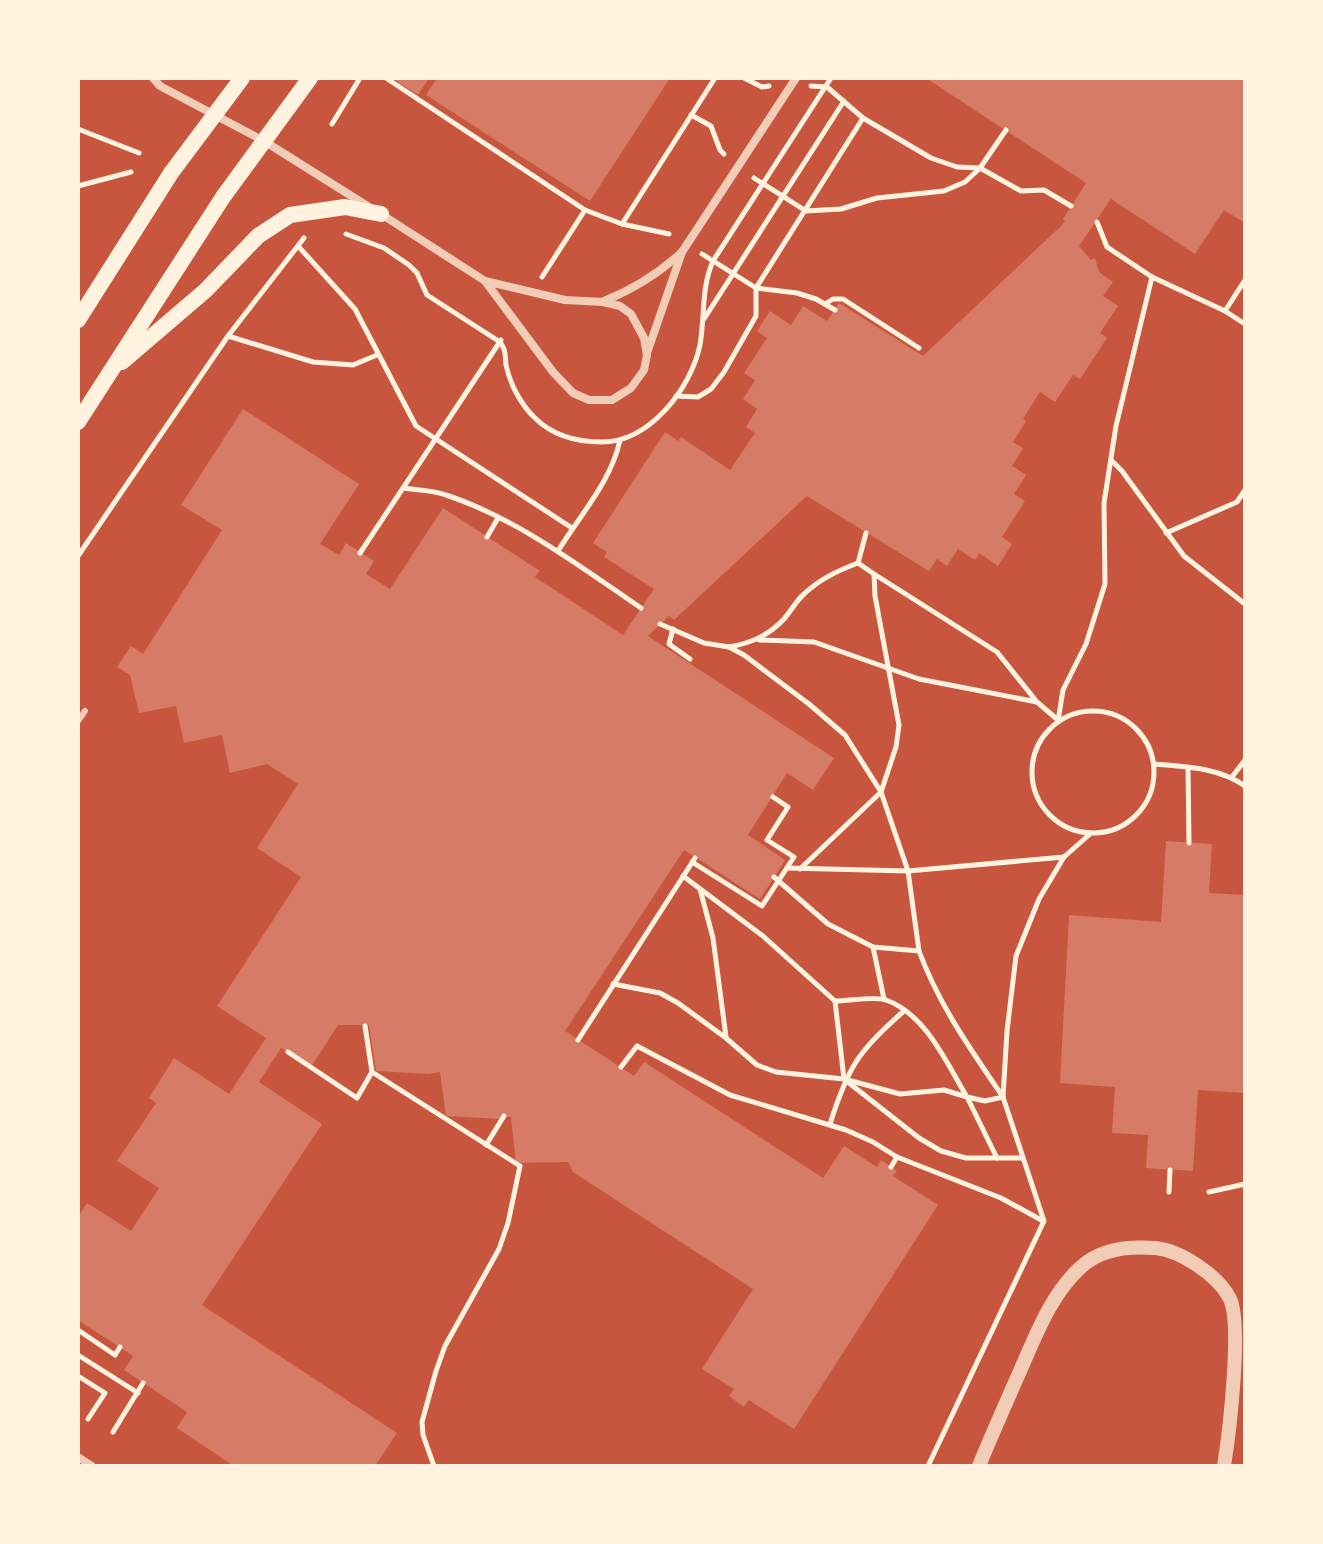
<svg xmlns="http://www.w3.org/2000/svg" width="1323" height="1544" font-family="'Titillium Web',sans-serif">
<rect width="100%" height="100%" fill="#c8553d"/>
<g fill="#d67c66">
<polygon points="396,78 429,78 418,95 395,80"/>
<polygon points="437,78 670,78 590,201 426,95"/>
<polygon points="926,78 1245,78 1245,223 1224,210 1195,254 1111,199 1079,246 1091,260 1095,258 1099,272 1113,282 1103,296 1118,306 1100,333 1107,338 1080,379 1073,375 1055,402 1040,392 1023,419 1026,421 1013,442 1023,448 1012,466 1026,475 1014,494 1025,501 1002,537 1012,544 998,566 979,553 975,560 958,549 947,566 937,559 929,571 807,496 674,620 669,616 648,636 834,758 813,790 787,773 748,835 785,860 760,899 684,850 565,1031 634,1076 644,1062 823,1178 844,1146 877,1167 881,1160 897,1171 893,1176 938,1205 794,1429 749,1400 744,1407 729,1396 734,1389 702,1369 753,1289 573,1172 568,1162 516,1163 511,1117 500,1116 500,1119 446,1116 440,1072 429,1074 376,1071 369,1025 338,1025 311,1067 281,1048 259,1082 322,1124 202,1305 397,1433 375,1466 234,1466 177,1428 187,1412 124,1370 133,1356 78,1320 78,1217 87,1203 131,1231 159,1188 117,1161 156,1103 149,1098 174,1058 229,1094 266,1038 217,1006 301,877 257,848 298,784 267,764 230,773 222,735 184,743 176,706 139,713 130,675 117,667 131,646 143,654 222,530 181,505 243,409 359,484 320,544 339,555 346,543 374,561 366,574 390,589 443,508 540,571 535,577 623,635 654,589 604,557 607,552 593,543 665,432 678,441 681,437 730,470 755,433 746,427 757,409 743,399 755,380 744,373 767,338 757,331 770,311 791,325 803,306 827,321 839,303 923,356 1061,226 1065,221 1063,219 1086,183"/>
<polygon points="1166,841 1212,844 1209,893 1245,895 1245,1093 1198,1090 1193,1171 1146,1168 1148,1135 1112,1133 1115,1087 1060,1083 1069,915 1161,922"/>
</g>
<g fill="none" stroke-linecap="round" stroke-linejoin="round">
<g stroke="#fff3e0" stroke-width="5">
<polyline points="386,78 585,210 622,224 669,234"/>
<polyline points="744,78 762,87 769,86"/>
<polyline points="811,86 827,87 863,118 931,158 957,167 980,168 1021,191 1044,190 1071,206"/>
<polyline points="691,115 711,126 720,150 724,154"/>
<polyline points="332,124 360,78"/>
<polyline points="78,129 139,153"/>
<polyline points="754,178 806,211 841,209 877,198 944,191 965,182 980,168 1006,130"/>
<polyline points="78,186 131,172"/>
<polyline points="1097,222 1107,247 1152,277 1225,311 1245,280"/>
<polyline points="622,224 715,78"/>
<path d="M346,234l38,14 25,17 8,8 10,22 73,47c6,8 5,13 6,23 4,19 15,40 29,53 18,18 43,24 67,24 48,0 89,-54 98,-97 5,-29 1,-57 13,-84l118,-183"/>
<polyline points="298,246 355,309 416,426 572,528"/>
<polyline points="702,254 756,288 797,293 816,299 835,310"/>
<polyline points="542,277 585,210"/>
<polyline points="825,304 833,299 843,299 919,348"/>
<polyline points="1225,311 1245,324"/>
<polyline points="704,319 844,101"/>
<polyline points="228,336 313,362 353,365 377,355"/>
<polyline points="676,396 698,397 711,389 724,372 756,316 756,288 863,118"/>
<polyline points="1112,461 1122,471 1184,556 1245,604"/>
<path d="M403,488c14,2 30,2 43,7 70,23 135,72 195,113"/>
<polyline points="1166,533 1237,502 1245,490"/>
<polyline points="487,537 498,518"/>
<path d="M558,551c22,-36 53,-69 62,-111"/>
<polyline points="360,553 501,340"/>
<polyline points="78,556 228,336 304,238"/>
<polyline points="858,563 866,533"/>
<polyline points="874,574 997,652 1037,702 1058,720"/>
<polyline points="660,624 704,643 729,647 744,655 809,704 845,735 881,792 908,871 919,951"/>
<polyline points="673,629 669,644 690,659"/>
<polyline points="759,640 814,642 919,679 1037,702"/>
<path d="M729,647c22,-4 39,-11 55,-28 7,-8 12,-18 20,-25 16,-15 33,-23 54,-31l16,11 1,22 24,129 -3,22 -15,45 -81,77"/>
<circle cx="1093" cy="772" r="61"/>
<polyline points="1058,721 1063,690 1086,644 1105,584 1104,503 1116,426 1152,277"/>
<path d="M1154,764c32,3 64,3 91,22"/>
<polyline points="1188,767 1189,843"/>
<polyline points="1232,777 1245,760"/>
<polyline points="692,862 762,906 794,857 767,840 788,807 773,797"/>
<polyline points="787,868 908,871 1064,857 1090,834"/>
<path d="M683,876l80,60 72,65c15,0 38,-5 51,-1 40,14 61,64 81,97l18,4 18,-4c-32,-47 -64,-92 -84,-146l-46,-4 -45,-23 -54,-47"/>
<polyline points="700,889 713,938 726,1037"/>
<polyline points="873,947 884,999"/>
<polyline points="613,984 660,993 678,1003 726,1038 757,1065 776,1072 844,1079 919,1138 941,1151 966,1158 1022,1158"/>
<polyline points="835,1001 844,1079 900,1094 944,1090 967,1097 997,1158"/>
<polyline points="365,1026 372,1072 520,1166 508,1223 499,1249 445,1346 436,1371 422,1422 423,1435 434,1466"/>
<polyline points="578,1040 695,858"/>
<polyline points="288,1052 357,1098 372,1072"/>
<polyline points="621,1067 637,1046 730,1095 846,1130 873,1142 897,1157 1001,1198 1043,1221"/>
<path d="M830,1124c18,-57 28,-73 74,-113"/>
<polyline points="486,1145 504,1116"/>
<polyline points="891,1167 897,1157"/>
<polyline points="1169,1192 1170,1170"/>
<polyline points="1209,1192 1245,1184"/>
<polyline points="78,1330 115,1355 120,1347"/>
<polyline points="78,1355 138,1393"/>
<polyline points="78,1376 105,1393 88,1419"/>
<polyline points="113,1432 143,1383"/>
<polyline points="928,1466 1044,1221 1003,1097 1007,1031 1016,956 1039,899 1064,857"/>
</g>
<polyline stroke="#f1ccb7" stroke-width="6" points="78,721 85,711"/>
<g stroke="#f1ccb7" stroke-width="8">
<polyline points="153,78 160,86 264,141 369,207"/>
<polyline points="381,214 485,281 565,300 603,302 620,306 631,314 644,338 647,355 644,370 631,388 612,400 589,400 573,393 553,372 485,281"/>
<path d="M604,301c30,-12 54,-27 78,-49l114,-174"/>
<polyline points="647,353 682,252"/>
<polyline points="78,1457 92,1466"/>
</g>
<path stroke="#f1ccb7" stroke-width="14" d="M979,1466c13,-32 27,-63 41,-95 16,-36 31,-77 61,-104 19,-18 49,-21 74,-19 25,2 62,27 74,49 14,23 0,138 -5,169"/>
<g stroke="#fff3e0" stroke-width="16">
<polyline points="78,320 171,173 242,78"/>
<polyline points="122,362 206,290 258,236 290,215 345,207 381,214"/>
<polyline points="78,422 223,197 310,78"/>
</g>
</g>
<rect width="1323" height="1544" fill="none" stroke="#fff3e0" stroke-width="160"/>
</svg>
